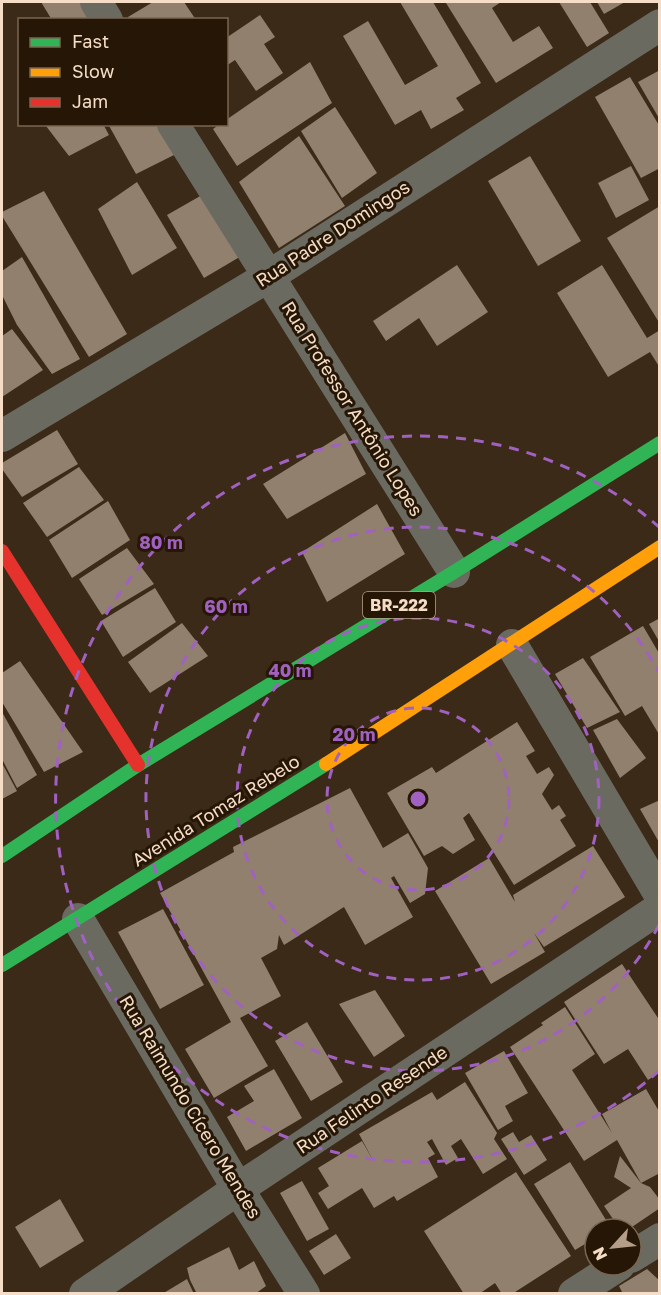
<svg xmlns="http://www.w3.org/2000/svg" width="661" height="1295" font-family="'Golos Text',sans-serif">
<rect width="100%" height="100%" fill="#3a2a17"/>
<g fill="#91806e">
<polygon points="41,2 83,2 95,20 52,20"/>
<polygon points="153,2 184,2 196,20 129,20 128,17"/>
<polygon points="400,2 433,2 481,83 456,98 464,110 431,129 421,110 395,125 343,36 368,21 405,85 438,66"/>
<polygon points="448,2 501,2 492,8 513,42 539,26 553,48 496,83 446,3"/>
<polygon points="559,2 590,2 609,33 587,47"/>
<polygon points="597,2 625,2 604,14"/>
<polygon points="260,15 275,37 264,44 283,73 256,91 235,60 226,66 226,38"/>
<polygon points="310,62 332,103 237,166 213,129 220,124 226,124 226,120"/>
<polygon points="660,70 660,120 638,82"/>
<polygon points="630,77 660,127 660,168 641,178 595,97"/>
<polygon points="335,107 377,173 342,198 301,131"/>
<polygon points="49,124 103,124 109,135 69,156 46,126"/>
<polygon points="108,124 160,124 178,153 136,174"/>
<polygon points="299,136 345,206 279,248 239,182"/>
<polygon points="530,156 581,241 538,266 488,181"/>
<polygon points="631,166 649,200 616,218 598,183"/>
<polygon points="137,182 177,248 132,275 98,209"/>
<polygon points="44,191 127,334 89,357 2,216 2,212"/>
<polygon points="202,195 243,255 204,278 167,215"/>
<polygon points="660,206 660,324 607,238"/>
<polygon points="22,257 80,359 52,374 17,325 2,295 2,271"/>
<polygon points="457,265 488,312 437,346 419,318 386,341 373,321"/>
<polygon points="602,265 647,338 660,330 660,368 650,352 608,377 557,293"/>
<polygon points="12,329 43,370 2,397 2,336"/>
<polygon points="57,430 78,464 22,497 2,469 2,463"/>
<polygon points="345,433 366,474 287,519 263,484"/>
<polygon points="79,467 104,500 47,537 23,503"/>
<polygon points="108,501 130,540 72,578 49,540"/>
<polygon points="377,504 405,554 327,602 302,552"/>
<polygon points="127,548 154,584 102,615 79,579"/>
<polygon points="155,588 176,622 123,657 101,621"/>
<polygon points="660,618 660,643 649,624"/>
<polygon points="182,623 208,656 150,693 128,662"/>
<polygon points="643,626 660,655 660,736 642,706 625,716 590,657"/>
<polygon points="583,658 620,712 587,728 555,674"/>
<polygon points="20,661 83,752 44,772 2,702 2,673"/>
<polygon points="2,712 37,775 17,788 2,759"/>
<polygon points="617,719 646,758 620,778 593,730"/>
<polygon points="517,722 535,751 526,756 537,774 549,767 554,775 542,794 552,810 559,805 566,816 560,820 576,846 514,885 469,813 463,818 475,840 453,854 442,846 424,856 387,793 432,767 436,773"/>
<polygon points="2,763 17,791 2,799"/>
<polygon points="350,788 383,848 408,833 428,868 425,894 410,903 394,876 391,878 413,917 365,945 344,907 284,945 279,935 277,949 261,958 281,996 240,1018 268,1066 214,1098 185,1049 231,1022 160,893 234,852 233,847"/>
<polygon points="660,800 660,844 640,809"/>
<polygon points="593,846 625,897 544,947 534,933 545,952 491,984 435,891 489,858 515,902 513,895"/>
<polygon points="163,909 204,985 160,1009 118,932"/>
<polygon points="622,964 660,1021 660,1072 648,1080 628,1049 604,1064 564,1002"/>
<polygon points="375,990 405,1036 374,1057 339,1004"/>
<polygon points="565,1007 595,1054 572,1070 612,1133 602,1114 646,1089 660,1113 660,1173 641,1183 617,1140 584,1161 510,1047 543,1025 541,1023"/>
<polygon points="307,1022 343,1082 311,1101 275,1041"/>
<polygon points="504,1051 528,1093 505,1106 513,1121 498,1130 465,1073"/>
<polygon points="274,1069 302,1118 246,1151 227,1117 254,1101 244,1086"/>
<polygon points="465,1082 497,1133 494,1139 507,1159 483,1174 461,1139 451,1146 458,1158 446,1165 432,1139 427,1142 435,1154 428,1158 438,1177 397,1201 394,1196 374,1208 362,1188 328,1209 318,1193 329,1186 318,1168 362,1141 374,1162 359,1134 432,1092 437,1100"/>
<polygon points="513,1132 519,1142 531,1135 547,1160 524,1175 501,1139"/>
<polygon points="620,1156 641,1183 650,1187 660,1200 660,1208 629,1229 620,1229 604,1206 631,1188 614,1177"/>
<polygon points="570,1162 611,1228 595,1229 595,1238 575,1250 534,1184"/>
<polygon points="516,1172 571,1256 512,1294 502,1294 495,1283 479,1294 464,1294 424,1231"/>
<polygon points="302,1181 329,1229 307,1241 280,1193"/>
<polygon points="60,1199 84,1241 40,1268 15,1227"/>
<polygon points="336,1234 351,1258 324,1275 309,1251"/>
<polygon points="229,1247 239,1270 254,1261 266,1286 255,1294 197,1294 190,1280 187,1268"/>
<polygon points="647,1269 660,1281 660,1294 623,1294 619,1286"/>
<polygon points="187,1279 194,1294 162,1294"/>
</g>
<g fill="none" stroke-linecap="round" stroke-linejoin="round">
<g stroke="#6a6a60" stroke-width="32">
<polyline points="96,2 107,20"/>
<polyline points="173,124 454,572"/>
<polyline points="2,436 269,276 660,25"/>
<polyline points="512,645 660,895"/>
<polyline points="78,919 238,1189 304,1294"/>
<polyline points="631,1257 660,1239"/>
<polyline points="85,1294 238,1189 660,908"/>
<polyline points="574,1294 619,1265"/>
</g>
<g stroke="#30b455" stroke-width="14">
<polyline points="2,856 138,765 454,572 660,443"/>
<polyline points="2,965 326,764"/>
</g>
<polyline stroke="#ff9f0a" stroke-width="14" points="326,764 660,547"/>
<polyline stroke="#e5322d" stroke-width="14" points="2,551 138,765"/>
</g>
<g fill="none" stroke="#a061c1" stroke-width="3" stroke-dasharray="10 8">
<circle cx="418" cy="799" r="91"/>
<circle cx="418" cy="799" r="181"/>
<path d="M659 925A272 272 0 1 1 659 673"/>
<path d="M659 1071A363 363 0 1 1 659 527"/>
</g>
<g text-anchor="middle" stroke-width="6" stroke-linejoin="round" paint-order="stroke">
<rect fill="#261605" stroke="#b7a18d" stroke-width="1.5" x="363" y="592" width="72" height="26" rx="4.5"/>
<g font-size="16" font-weight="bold" fill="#f5ddc7">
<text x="399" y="611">BR-222</text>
</g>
<g font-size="18" fill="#f5ddc7" stroke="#261605">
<text transform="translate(333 234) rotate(-33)" y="6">Rua Padre Domingos</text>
<text transform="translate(352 409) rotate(58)" y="6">Rua Professor Antônio Lopes</text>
<text transform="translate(216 811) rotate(-32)" y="6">Avenida Tomaz Rebelo</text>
<text transform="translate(372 1100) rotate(-34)" y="6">Rua Felinto Resende</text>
<text transform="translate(190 1107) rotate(59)" y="6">Rua Raimundo Cícero Mendes</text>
</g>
</g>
<circle cx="418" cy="799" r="9" fill="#a061c1" stroke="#261605" stroke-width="3"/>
<g font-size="18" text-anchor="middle" font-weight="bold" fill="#a061c1" stroke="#261605" stroke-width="6" stroke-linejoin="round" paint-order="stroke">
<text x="161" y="549">80 m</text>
<text x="226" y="613">60 m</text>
<text x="290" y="677">40 m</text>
<text x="354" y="741">20 m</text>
</g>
<rect width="661" height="1295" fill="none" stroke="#f5ddc7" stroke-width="6"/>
<rect x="18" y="18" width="210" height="108" fill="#261605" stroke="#796653" stroke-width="1.5"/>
<rect x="30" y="38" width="30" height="9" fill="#30b455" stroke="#796653" stroke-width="1.5"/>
<text x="72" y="48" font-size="18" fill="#f5ddc7">Fast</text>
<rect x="30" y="68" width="30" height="9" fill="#ff9f0a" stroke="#796653" stroke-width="1.5"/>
<text x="72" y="78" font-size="18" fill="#f5ddc7">Slow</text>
<rect x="30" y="98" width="30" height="9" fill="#e5322d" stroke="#796653" stroke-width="1.5"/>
<text x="72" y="108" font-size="18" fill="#f5ddc7">Jam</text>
<g transform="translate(613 1247) rotate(243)"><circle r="28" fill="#261605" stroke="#796653" stroke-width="1.5"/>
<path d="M0-4.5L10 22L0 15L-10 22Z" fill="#b49e89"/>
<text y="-9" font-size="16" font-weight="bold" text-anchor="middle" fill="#f5ddc7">N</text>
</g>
</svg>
